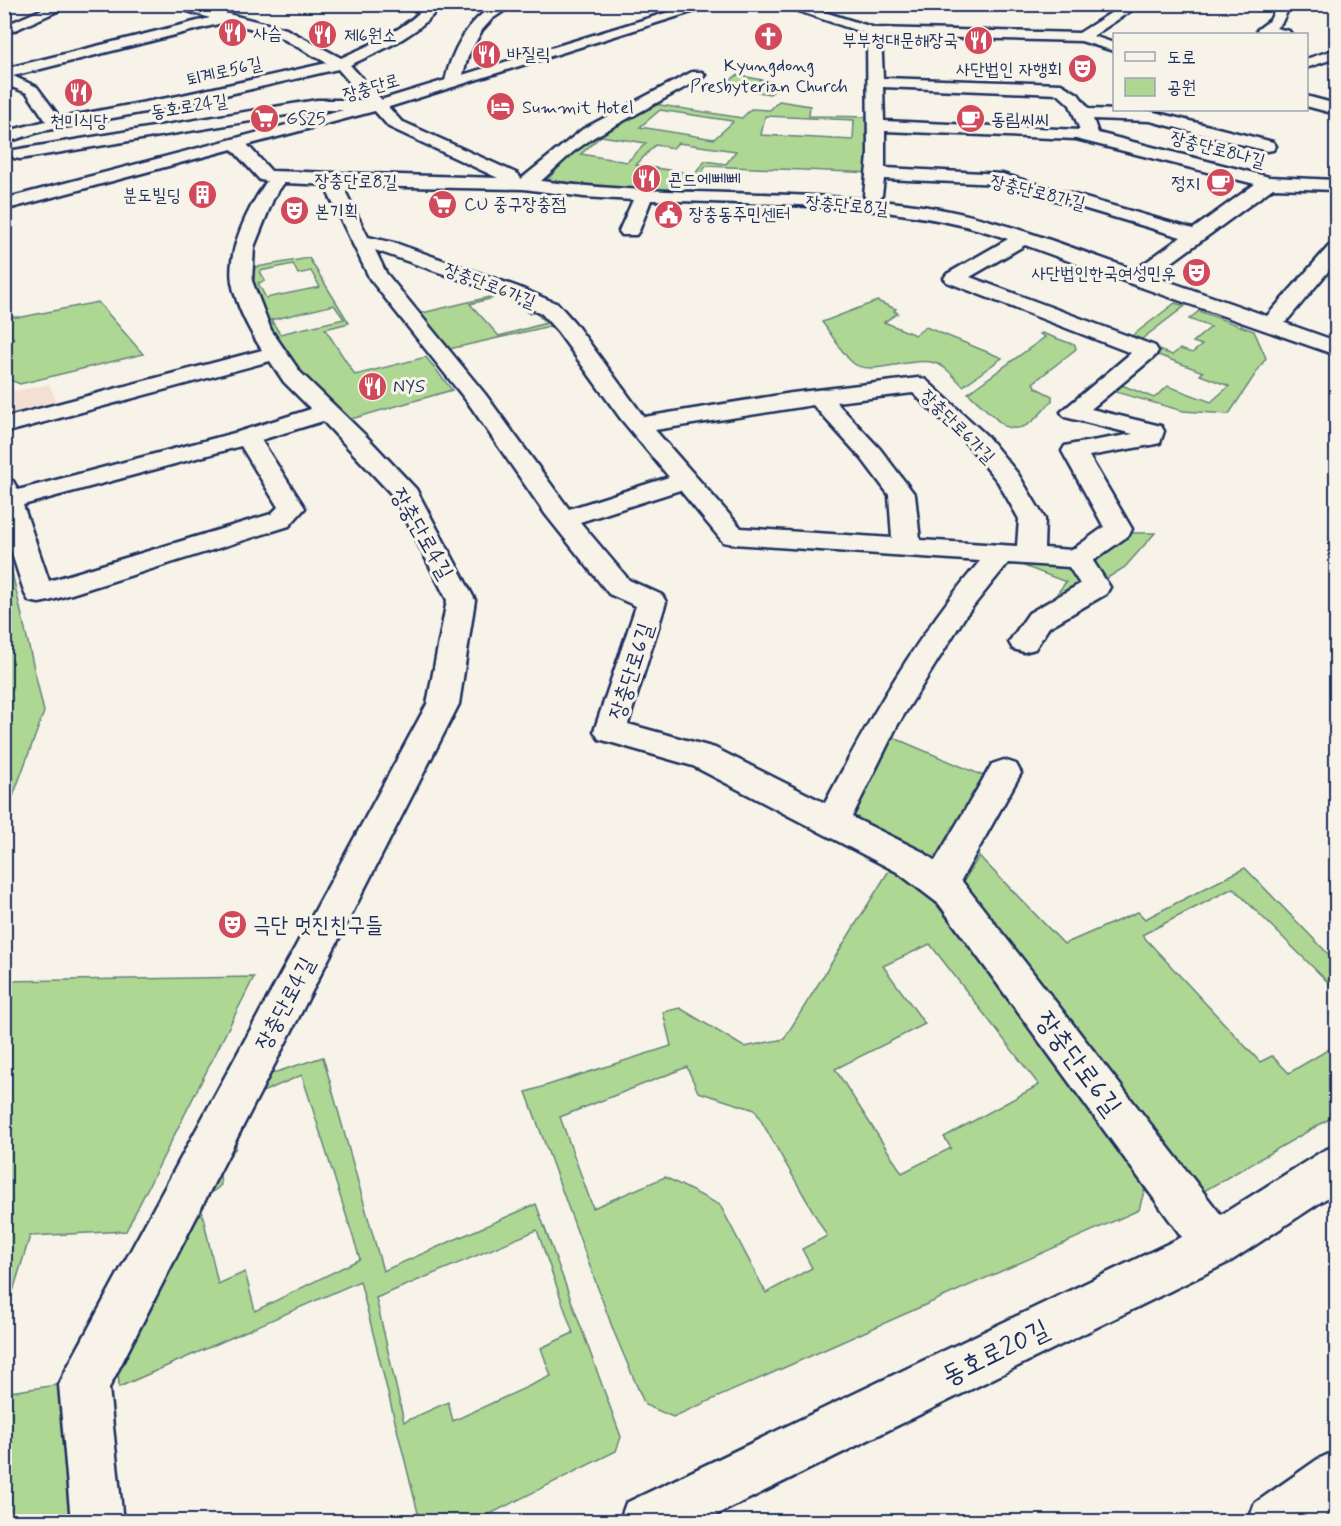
<svg xmlns="http://www.w3.org/2000/svg" width="1341" height="1526" font-family="Mynerve,'Poor Story',sans-serif">
<rect width="100%" height="100%" fill="#f7f3e8"/>
<filter id="ink" filterUnits="userSpaceOnUse"><feTurbulence type="fractalNoise" baseFrequency=".0167" numOctaves="2"/><feDisplacementMap in="SourceGraphic" scale="12" xChannelSelector="R" yChannelSelector="G"/><feConvolveMatrix kernelMatrix="1 2 1 2 8 2 1 2 1" color-interpolation-filters="sRGB"/></filter>
<g filter="url(#ink)">
<polygon fill="#f3e0d2" points="5,384 16,391 49,384 56,401 5,415"/>
<g fill="#aed794" stroke="#648379" stroke-width="1.5" fill-rule="evenodd">
<polygon points="737,75 782,84 770,94 723,86"/>
<path d="M779,101l31,5 -1,10 67,1 -1,56 -169,-7 -17,26 -80,-4 -62,-8 34,-36 24,-16 49,-24 88,14 9,-9 19,1zM660,110l72,11 1,1 -19,17 -74,-12zM765,116l89,4 -1,20 -92,-5zM601,136l45,7 -19,19 -46,-8zM678,143l58,8 -10,13 -21,-3 -10,13 -59,-9 19,-20 18,3z"/>
<path d="M309,258l40,65 -24,6 30,46 71,-18 26,33 -104,30 -56,-50 -38,-72 -4,-30zM293,264l5,10 13,-3 9,16 -54,11 -8,-15 7,-2 -5,-10zM334,305l10,14 -64,15 -9,-14z"/>
<path d="M506,293l37,15 12,17 -110,25 -27,-36zM505,295l5,5h6l13,14 6,-2 11,11 -47,13 -29,-32z"/>
<path d="M877,301l19,8 -2,2 4,2 -14,9 31,13 11,-8 76,31 -39,28c-8,-8 -17,-20 -28,-23 -23,-7 -65,14 -82,0 -10,-8 -22,-30 -31,-41z"/>
<polygon points="98,302 143,354 20,384 5,378 5,350 14,338 5,332 5,317 22,317"/>
<polygon points="1175,303 1185,306 1138,342 1172,355 1180,349 1192,353 1202,345 1193,342 1211,327 1189,319 1199,311 1254,331 1266,358 1229,414 1183,411 1112,391 1119,384 1154,398 1168,386 1211,402 1229,386 1200,375 1203,372 1124,342"/>
<path d="M1042,333l33,12 1,4 -43,34 3,5 16,8v5c-14,14 -25,34 -48,25l-36,-33 77,-56 -5,-3z"/>
<polygon points="1122,533 1155,533 1125,567 1098,584 1087,565"/>
<polygon points="4,538 44,712 5,818 4,818"/>
<polygon points="1011,561 1078,564 1091,587 1043,612 1066,582"/>
<polygon points="892,737 991,779 941,872 845,822"/>
<polygon points="979,856 1064,944 1138,912 1145,919 1245,868 1336,962 1336,990 1233,888 1142,935 1260,1062 1272,1056 1289,1073 1336,1045 1336,1115 1204,1191 1178,1158 1162,1154 959,889"/>
<path d="M890,869l29,13 228,298 -8,30 -466,207 -28,-12 -31,-73 -88,-240 145,-46 -8,-34 17,-4 64,39 40,-8zM930,944l109,141 -95,52 7,11 -49,25 -67,-104 90,-45 -42,-58zM687,1067l11,25 57,18 72,126 -25,13 10,19 -46,25 -46,-88 -55,-28 -72,31 -33,-91z"/>
<polygon points="254,977 126,1231 30,1236 5,1317 5,981"/>
<path d="M323,1057l60,214 153,-67 85,233 -5,14 -140,70h-56l-60,-240 -241,106 -2,-47 134,-260zM302,1075l58,184 -105,52 -10,-39 -27,12 -18,-81 21,-18 -2,-18 17,-19 -2,-25 19,-27zM537,1230l36,103 -32,15 10,28 -98,45 -5,-19 -44,20 -28,-124z"/>
<polygon points="76,1382 80,1521 5,1521 4,1393"/>
</g>
<g fill="none" stroke-linecap="round" stroke-linejoin="round">
<defs>
<g id="minor">
<polygon points="54,4 73,4 4,35 4,26"/>
<path d="M166,4h24l96,25 55,29c33,-15 62,-27 87,-54h14c-23,31 -58,45 -92,61l51,56 117,53 3,5 62,-50 109,-57h10l3,3 -3,3 -108,59 -21,15 -32,29c126,17 255,7 381,25 74,11 143,40 213,64l46,-33 -180,-53 -117,-5 -2,16 -3,4h-12l-3,-4 4,-39 -1,-122 -90,-30h22l76,24 204,5 46,-29h16l-48,32 21,7v8l-33,-10 -200,-5 2,42 178,6 17,10 11,15 61,2 123,31 3,4 -3,4 -6,1 -117,-30 -57,-2 5,14 171,44 67,3v10l-63,-2 -120,88 114,40 62,-70 7,-2v18l-51,61 51,18v14l-207,-72 -104,-38 -55,32 185,69 3,5 -3,5 -64,53 70,17 3,5 -4,12 -9,2 -62,11 43,73 -3,6 -36,26 17,26 -4,7 -57,33 -14,22 -11,3 -11,-3 -4,-7 20,-29 51,-29 -11,-17 -61,-4 -42,52 -69,111 -45,91 71,35 12,9 57,-97 12,-4 12,4 5,9 -60,107 260,335 100,-63 15,-7v47l-105,69 -529,261h-83l7,-19 556,-266 -243,-333 -42,-32 -204,-106 -94,-27 -5,-8 42,-125 -27,-12 -63,-79 -77,-111 -99,-125 -42,-86 3,-8 -47,-2 -10,14 -20,50 -2,34 19,49 29,42 67,65 49,52 59,111 -16,104 -350,684 14,134h-52l-12,-137 8,-17 360,-664 20,-104 -52,-102 -72,-77 -62,19 44,68 -16,18 -240,75 -10,2 -10,-2 -4,-7 -21,-65v-51l9,3 5,9 220,-58 73,-23 -27,-27 -14,-21 -266,72v-15l258,-68c-13,-20 -26,-45 -30,-68 -5,-32 17,-76 35,-101l-7,-1 -29,-32 -2,-4 2,-4h12l28,31 227,7 -109,-51 -15,-17h-57l-297,49 -6,-1 -3,-4 3,-4 6,-1 297,-49h48l-27,-31 -160,37 -136,25 -38,12v-11l42,-11 -19,-28 -23,-9v-15l206,-51zM226,22l50,13 51,28 -149,33 -118,22 -23,-31 -24,-11zM883,87l175,7 12,11 10,25 -196,-9zM885,131l191,8 179,45 -62,45 -191,-55 -117,-6zM348,186l176,3 60,8 49,3 -14,31 3,4h14l3,-4 12,-31c112,5 251,1 357,39l-61,35 -3,4 3,4 184,71 -70,59 4,5 68,17 -59,10 -9,2 -3,5 42,76 -32,23 -28,-2 1,-29 -27,-45 -32,-39 -60,-55 -8,-2 -126,15 -148,24 -70,-95 -16,-18 -40,-17 -120,-43 -30,-7 -22,-44zM375,250l129,45 38,19 16,18 63,87 48,58 -100,32 -84,-115 -99,-121zM913,393l55,52 30,37 21,37 -2,27 -97,-6 -5,-45 -35,-46 -44,-47zM813,405l49,54 27,36 3,43 -151,-10 -86,-98zM241,446l37,61 -7,7 -222,67 -26,-76zM680,490l43,52 10,2 247,17c-63,74 -110,156 -155,242l-110,-55 -87,-24 38,-122 -4,-7 -33,-15 -49,-58z"/>
<path d="M497,4h17l-22,15 -10,11 -14,26 -7,26 -8,5 -5,-2 -3,-3c6,-30 23,-63 52,-78z"/>
<polygon points="1278,4 1291,4 1282,22 1276,28 1289,31 1291,34 1259,33 1257,30 1270,20"/>
<polygon points="1336,49 1336,58 1306,68 1306,59"/>
<polygon points="1306,96 1336,104 1336,114 1306,106"/>
<polygon points="1336,1451 1336,1508 1319,1522 1248,1522 1255,1503 1318,1459"/>
</g>
<polygon id="major" points="695,4 717,4 386,108 4,210 4,199 374,102"/>
</defs>
<use href="#minor" stroke="#1b2f5e" stroke-width="5"/>
<use href="#major" stroke="#1b2f5e" stroke-width="5"/>
<use href="#minor" fill="#f7f3e8" fill-rule="evenodd"/>
<use href="#major" fill="#f7f3e8" fill-rule="evenodd"/>
</g>
</g>
<defs>
<symbol id="restaurant-disc" viewBox="-11 -11 22 22"><circle r="9.5" fill="#d1495b" stroke="#f7f3e8"/><path d="M-5-6h1v4h1v-4h1v4h1v-4h1v5L-1.5 .5V6h-2V.5L-5-1ZM5-6V6H3V1.5H1.5Q1.5-4 5-6Z" fill="#fff"/></symbol>
<symbol id="church-disc" viewBox="-11 -11 22 22"><circle r="9.5" fill="#d1495b" stroke="#f7f3e8"/><path d="M-1.2-6h2.4v3.5h3.3v2.4h-3.3V6h-2.4V-.1h-3.3v-2.4h3.3Z" fill="#fff"/></symbol>
<symbol id="theatre-disc" viewBox="-11 -11 22 22"><circle r="9.5" fill="#d1495b" stroke="#f7f3e8"/><path d="M-5-5.5Q0-4 5-5.5V0Q5 5 0 6Q-5 5-5 0ZM-3.3-2.5H-1v1.5H-3.3ZM1-2.5H3.3v1.5H1ZM-2.8 1Q0 5.5 2.8 1Z" fill="#fff"/></symbol>
<symbol id="hotel-disc" viewBox="-11 -11 22 22"><circle r="9.5" fill="#d1495b" stroke="#f7f3e8"/><path d="M-6-4.5h1.5V1H6V5H4.5V3h-9V5H-6ZM-4 0a1.8 1.8 0 1 1 3.6 0ZM.5 0V-2.5h3Q6-2.5 6 0Z" fill="#fff"/></symbol>
<symbol id="supermarket-disc" viewBox="-11 -11 22 22"><circle r="9.5" fill="#d1495b" stroke="#f7f3e8"/><path d="M-6-5.5h2.5l.6 2H6L4.5 2H-2.5L-4.4-4H-6ZM-1.5 3.2a1.3 1.3 0 1 0 .1 0ZM3 3.2a1.3 1.3 0 1 0 .1 0Z" fill="#fff"/></symbol>
<symbol id="cafe-disc" viewBox="-11 -11 22 22"><circle r="9.5" fill="#d1495b" stroke="#f7f3e8"/><path d="M-5.5-4.5H6V0H3Q3 3.5 0 3.5H-2.5Q-5.5 3.5-5.5 0ZM3-3.2v2h1.7v-2ZM-6 4.5H4V6H-6Z" fill="#fff"/></symbol>
<symbol id="building-disc" viewBox="-11 -11 22 22"><circle r="9.5" fill="#d1495b" stroke="#f7f3e8"/><path d="M-4-6H4V6H1V3H-1V6H-4ZM-2.5-4.3h1.7v1.8h-1.7ZM.8-4.3h1.7v1.8H.8ZM-2.5-1h1.7V.8h-1.7ZM.8-1h1.7V.8H.8Z" fill="#fff"/></symbol>
<symbol id="civic-disc" viewBox="-11 -11 22 22"><circle r="9.5" fill="#d1495b" stroke="#f7f3e8"/><path d="M-.6-6.5H3V-4.5H.6V-3L4-1V1h2V6H-6V1h2V-1L-.6-3ZM-1.2 2.5V6h2.4V2.5Z" fill="#fff"/></symbol>
</defs>
<g fill-rule="evenodd">
<use href="#restaurant-disc" x="216" y="16" width="33" height="33"/>
<use href="#restaurant-disc" x="306" y="18" width="33" height="33"/>
<use href="#church-disc" x="752" y="20" width="33" height="33"/>
<use href="#restaurant-disc" x="962" y="24" width="33" height="33"/>
<use href="#restaurant-disc" x="470" y="38" width="33" height="33"/>
<use href="#theatre-disc" x="1066" y="52" width="33" height="33"/>
<use href="#restaurant-disc" x="62" y="76" width="33" height="33"/>
<use href="#hotel-disc" x="484" y="90" width="33" height="33"/>
<use href="#supermarket-disc" x="248" y="102" width="33" height="33"/>
<use href="#cafe-disc" x="954" y="102" width="33" height="33"/>
<use href="#restaurant-disc" x="630" y="162" width="33" height="33"/>
<use href="#cafe-disc" x="1204" y="166" width="33" height="33"/>
<use href="#building-disc" x="186" y="178" width="33" height="33"/>
<use href="#supermarket-disc" x="426" y="188" width="33" height="33"/>
<use href="#theatre-disc" x="278" y="194" width="33" height="33"/>
<use href="#civic-disc" x="652" y="198" width="33" height="33"/>
<use href="#theatre-disc" x="1180" y="256" width="33" height="33"/>
<use href="#restaurant-disc" x="356" y="370" width="33" height="33"/>
<use href="#theatre-disc" x="216" y="908" width="33" height="33"/>
</g>
<g text-anchor="middle" stroke-width="6" stroke-linejoin="round" paint-order="stroke">
<g font-size="18" fill="#1b2f5e" stroke="#f7f3e8" text-anchor="start">
<text x="253" y="39">사슴</text>
<text x="344" y="41">제6원소</text>
<text x="958" y="46" text-anchor="end">부부청대문해장국</text>
<text x="507" y="60">바질릭</text>
<text x="769" y="71" text-anchor="middle">Kyungdong<tspan x="769" dy="21">Presbyterian Church</tspan></text>
<text x="1062" y="75" text-anchor="end">사단법인 자행회</text>
<text x="522" y="113">Summit Hotel</text>
<text x="286" y="124">GS25</text>
<text x="991" y="125">동림씨씨</text>
<text x="79" y="127" text-anchor="middle">천미식당</text>
<text x="668" y="185">콘드에뻬뻬</text>
<text x="1200" y="189" text-anchor="end">정지</text>
<text x="181" y="201" text-anchor="end">분도빌딩</text>
<text x="464" y="210">CU 중구장충점</text>
<text x="315" y="217">본기획</text>
<text x="689" y="220">장충동주민센터</text>
<text x="1176" y="279" text-anchor="end">사단법인한국여성민우</text>
<text x="393" y="392">NYS</text>
</g>
<g font-size="18" fill="#1b2f5e" stroke="#f7f3e8">
<text transform="translate(224 71) rotate(-13)" y="6">퇴계로56길</text>
<text transform="translate(371 87) rotate(-16)" y="6">장충단로</text>
<text transform="translate(189 106) rotate(-9)" y="6">동호로24길</text>
<text transform="translate(1218 149) rotate(15)" y="6">장충단로8나길</text>
<text transform="translate(356 181) rotate(1)" y="6">장충단로8길</text>
<text transform="translate(1038 192) rotate(14)" y="6">장충단로8가길</text>
<text transform="translate(847 205) rotate(5)" y="6">장충단로8길</text>
<text transform="translate(490 285) rotate(21)" y="6">장충단로6가길</text>
<text transform="translate(958 426) rotate(45)" y="6">장충단로6가길</text>
</g>
<g font-size="22" fill="#1b2f5e" stroke="#f7f3e8">
<text transform="translate(423 533) rotate(60)" y="8">장충단로4길</text>
<text transform="translate(630 671) rotate(-72)" y="8">장충단로6길</text>
<text transform="translate(284 1003) rotate(-62)" y="8">장충단로4길</text>
</g>
<g font-size="22" fill="#1b2f5e" stroke="#f7f3e8" text-anchor="start">
<text x="253" y="932">극단 멋진친구들</text>
</g>
<g font-size="27" fill="#1b2f5e" stroke="#f7f3e8">
<text transform="translate(1079 1063) rotate(53)" y="9">장충단로6길</text>
<text transform="translate(995 1352) rotate(-26)" y="9">동호로20길</text>
</g>
</g>
<rect width="1341" height="1526" fill="none" stroke="#f7f3e8" stroke-width="24"/>
<rect x="12" y="12" width="1317" height="1502" fill="none" stroke="#1b2f5e" stroke-width="2" filter="url(#ink)"/>
<rect x="1113" y="33" width="195" height="78" fill="#f7f3e8" stroke="#9fa5b1" stroke-width="1.5"/>
<rect x="1125" y="52" width="30" height="9" fill="#f7f3e8" stroke="#9fa5b1" stroke-width="1.5"/>
<text x="1167" y="63" font-size="18" fill="#1b2f5e">도로</text>
<rect x="1125" y="78" width="30" height="18" fill="#aed794" stroke="#9fa5b1" stroke-width="1.5"/>
<text x="1167" y="93" font-size="18" fill="#1b2f5e">공원</text>
</svg>
